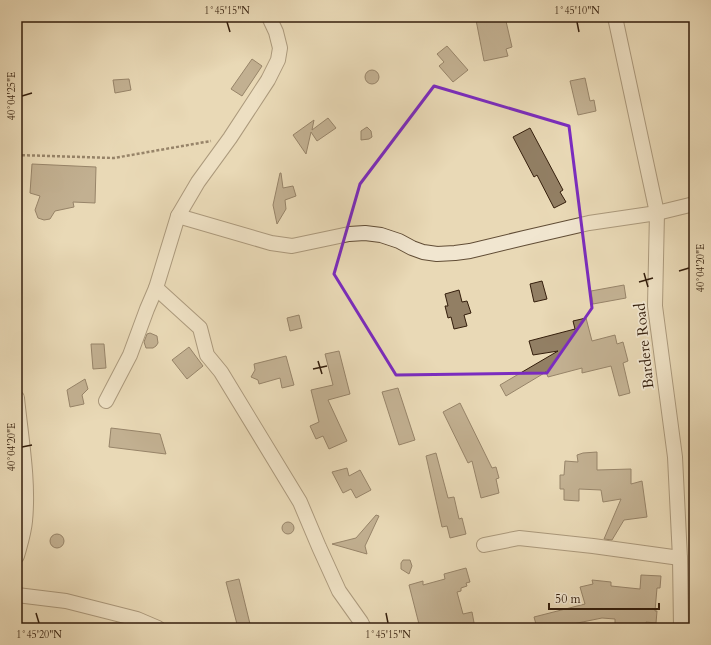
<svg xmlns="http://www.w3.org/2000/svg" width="711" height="645" font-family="Cardo,serif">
<rect width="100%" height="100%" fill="#e9d9b6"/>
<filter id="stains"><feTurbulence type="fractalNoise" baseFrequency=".005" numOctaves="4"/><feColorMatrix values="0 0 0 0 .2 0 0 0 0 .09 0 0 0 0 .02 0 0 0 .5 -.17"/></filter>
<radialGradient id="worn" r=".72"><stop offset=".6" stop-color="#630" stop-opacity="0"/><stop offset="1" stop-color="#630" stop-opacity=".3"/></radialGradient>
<g fill="#927f64" stroke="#341e0c">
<polygon points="488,17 505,17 512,47 506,49 508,56 484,61 476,20"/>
<polygon points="447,46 468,70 453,82 439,66 444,62 437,54"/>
<polygon points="252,59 262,66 242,96 231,89"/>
<circle cx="372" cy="77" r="7"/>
<polygon points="585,78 590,101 594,100 596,111 578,115 570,81"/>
<polygon points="129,79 131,90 115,93 113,80"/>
<polygon points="328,118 336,128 317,141 311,132 306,154 293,135 314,120 312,130"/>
<polygon points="367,127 371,131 372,137 369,139 361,140 361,131"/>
<polygon points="530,128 563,190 560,192 566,202 554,208 537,175 534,177 513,137"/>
<polygon points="32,164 96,167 95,203 73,202 74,207 55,211 50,219 44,220 38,218 35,210 40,196 30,193"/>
<polygon points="280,173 281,173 283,188 293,186 296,196 285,200 286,209 277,224 273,205"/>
<polygon points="542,281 547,299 534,302 530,284"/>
<polygon points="624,285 626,298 593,304 591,291"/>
<polygon points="459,290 462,302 467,301 471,313 464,315 467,326 454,329 451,317 448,318 445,306 448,306 445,294"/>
<polygon points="299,315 302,328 290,331 287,318"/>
<polygon points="586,318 592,341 615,335 617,344 623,342 628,361 623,363 630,393 619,396 611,366 582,373 582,368 548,377 546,372 506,396 500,385 558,351 533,355 529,341 575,329 573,321"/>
<polygon points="150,333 157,336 158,343 156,346 153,348 146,348 144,342 147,334"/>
<polygon points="91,344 104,344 106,368 93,369"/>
<polygon points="189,347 203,366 187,379 172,360"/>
<polygon points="339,351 350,394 328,400 347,441 329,449 323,436 316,439 310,426 319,422 311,390 333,385 325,354"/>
<polygon points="286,356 294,385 282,388 280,378 259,384 258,380 251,377 255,370 254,364"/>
<polygon points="85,379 88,389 82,395 84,404 70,407 67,390"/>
<polygon points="398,388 415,440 399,445 382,392"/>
<polygon points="460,403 492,468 496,467 499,478 496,479 499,493 481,498 472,461 468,463 443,412"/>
<polygon points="111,428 160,434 166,454 109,447"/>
<polygon points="597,452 597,470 631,469 631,484 642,481 647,517 624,520 612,540 604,539 621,499 603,502 601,490 579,489 579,501 564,500 564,489 560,489 560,475 564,475 565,461 578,462 577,455 583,453"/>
<polygon points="436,453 448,498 454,497 459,519 462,518 466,534 450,538 447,526 442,527 426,456"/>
<polygon points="347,468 349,476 360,470 371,490 356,498 351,489 343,493 332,472"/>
<polygon points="376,515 379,516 365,546 367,554 332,544 356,538"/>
<circle cx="288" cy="528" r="6"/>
<circle cx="57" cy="541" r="7"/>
<polygon points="403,560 410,560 412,566 409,574 401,569 401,563"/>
<polygon points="466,568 470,582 466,583 467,586 461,588 461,591 457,592 463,614 472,612 475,628 455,628 454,624 438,628 420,628 409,585 423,581 423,585 445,579 444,574"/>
<polygon points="641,575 661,576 660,588 657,588 655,611 657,611 656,623 646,622 646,627 615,624 615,619 602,618 553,628 537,628 534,617 585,604 580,587 593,584 592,580 611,582 611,586 640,589"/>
<polygon points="239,579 251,628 238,628 226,582"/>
</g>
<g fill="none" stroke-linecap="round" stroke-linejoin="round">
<defs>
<g id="minor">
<polyline points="615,17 657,213 655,306 675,457 680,558 681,628"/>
<polyline points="178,216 271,243 292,246 349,234 365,233 381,235 399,241 412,248 423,252 437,254 455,253 470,251 524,238 589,223 657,213 694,204"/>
<polyline points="156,288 200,328 207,355 221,372 300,502 319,547 339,591 361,622 364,628"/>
<path d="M17,398c4,40 12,83 8,123 -1,12 -5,24 -8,35"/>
<polyline points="106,401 130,355 147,309 156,288 178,216 198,182 230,138 268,80 278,60 280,48 276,32 269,17"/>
<polyline points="484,545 519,538 593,546 680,558"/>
<polyline points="17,595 66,601 137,619 158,628"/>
</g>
</defs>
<use href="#minor" stroke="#614d36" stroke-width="16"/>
<polyline stroke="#341e0c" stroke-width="2.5" stroke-dasharray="3 2" stroke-linecap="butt" points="17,155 114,158 211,141"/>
<use href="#minor" stroke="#f1e6d0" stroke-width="14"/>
</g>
<path d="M0 0H711V645H0ZM434,86l135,40 23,182 -45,65 -151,2 -62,-101 26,-90z" fill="#e9d9b6" fill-opacity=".55" fill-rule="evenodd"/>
<path fill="none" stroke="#7b2cbf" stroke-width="3" stroke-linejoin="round" d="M434,86l135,40 23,182 -45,65 -151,2 -62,-101 26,-90z"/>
<path fill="none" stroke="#341e0c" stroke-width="1.5" d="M227,22l3,10M577,22l2,10M22,96l10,-3M679,271l10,-3M644,273l4,14M639,282l14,-4M318,361l4,13M313,369l14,-3M22,447l10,-2M36,613l3,10M386,613l2,10"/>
<g text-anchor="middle" stroke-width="3.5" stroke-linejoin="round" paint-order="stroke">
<g font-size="15" fill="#341e0c" stroke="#f1e6d0">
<text transform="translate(644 346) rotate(-96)" y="5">Bardere Road</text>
</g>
</g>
<rect width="711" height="645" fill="none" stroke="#e9d9b6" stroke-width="44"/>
<path d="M549 603v6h110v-6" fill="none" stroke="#341e0c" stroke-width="2"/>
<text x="555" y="603" font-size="12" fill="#341e0c" stroke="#f1e6d0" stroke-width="3" paint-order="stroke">50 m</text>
<rect x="22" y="22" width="667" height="601" fill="none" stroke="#341e0c" stroke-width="1.5"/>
<g font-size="10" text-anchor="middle" fill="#341e0c">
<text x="227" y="14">1°45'15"N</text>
<text x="577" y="14">1°45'10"N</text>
<text transform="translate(11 96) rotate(-90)" y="4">40°04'25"E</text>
<text transform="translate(700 268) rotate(-90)" y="4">40°04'20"E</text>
<text transform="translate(11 447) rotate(-90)" y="4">40°04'20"E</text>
<text x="39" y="638">1°45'20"N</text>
<text x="388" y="638">1°45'15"N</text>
</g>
<rect width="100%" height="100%" filter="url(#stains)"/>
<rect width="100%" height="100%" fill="url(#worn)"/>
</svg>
